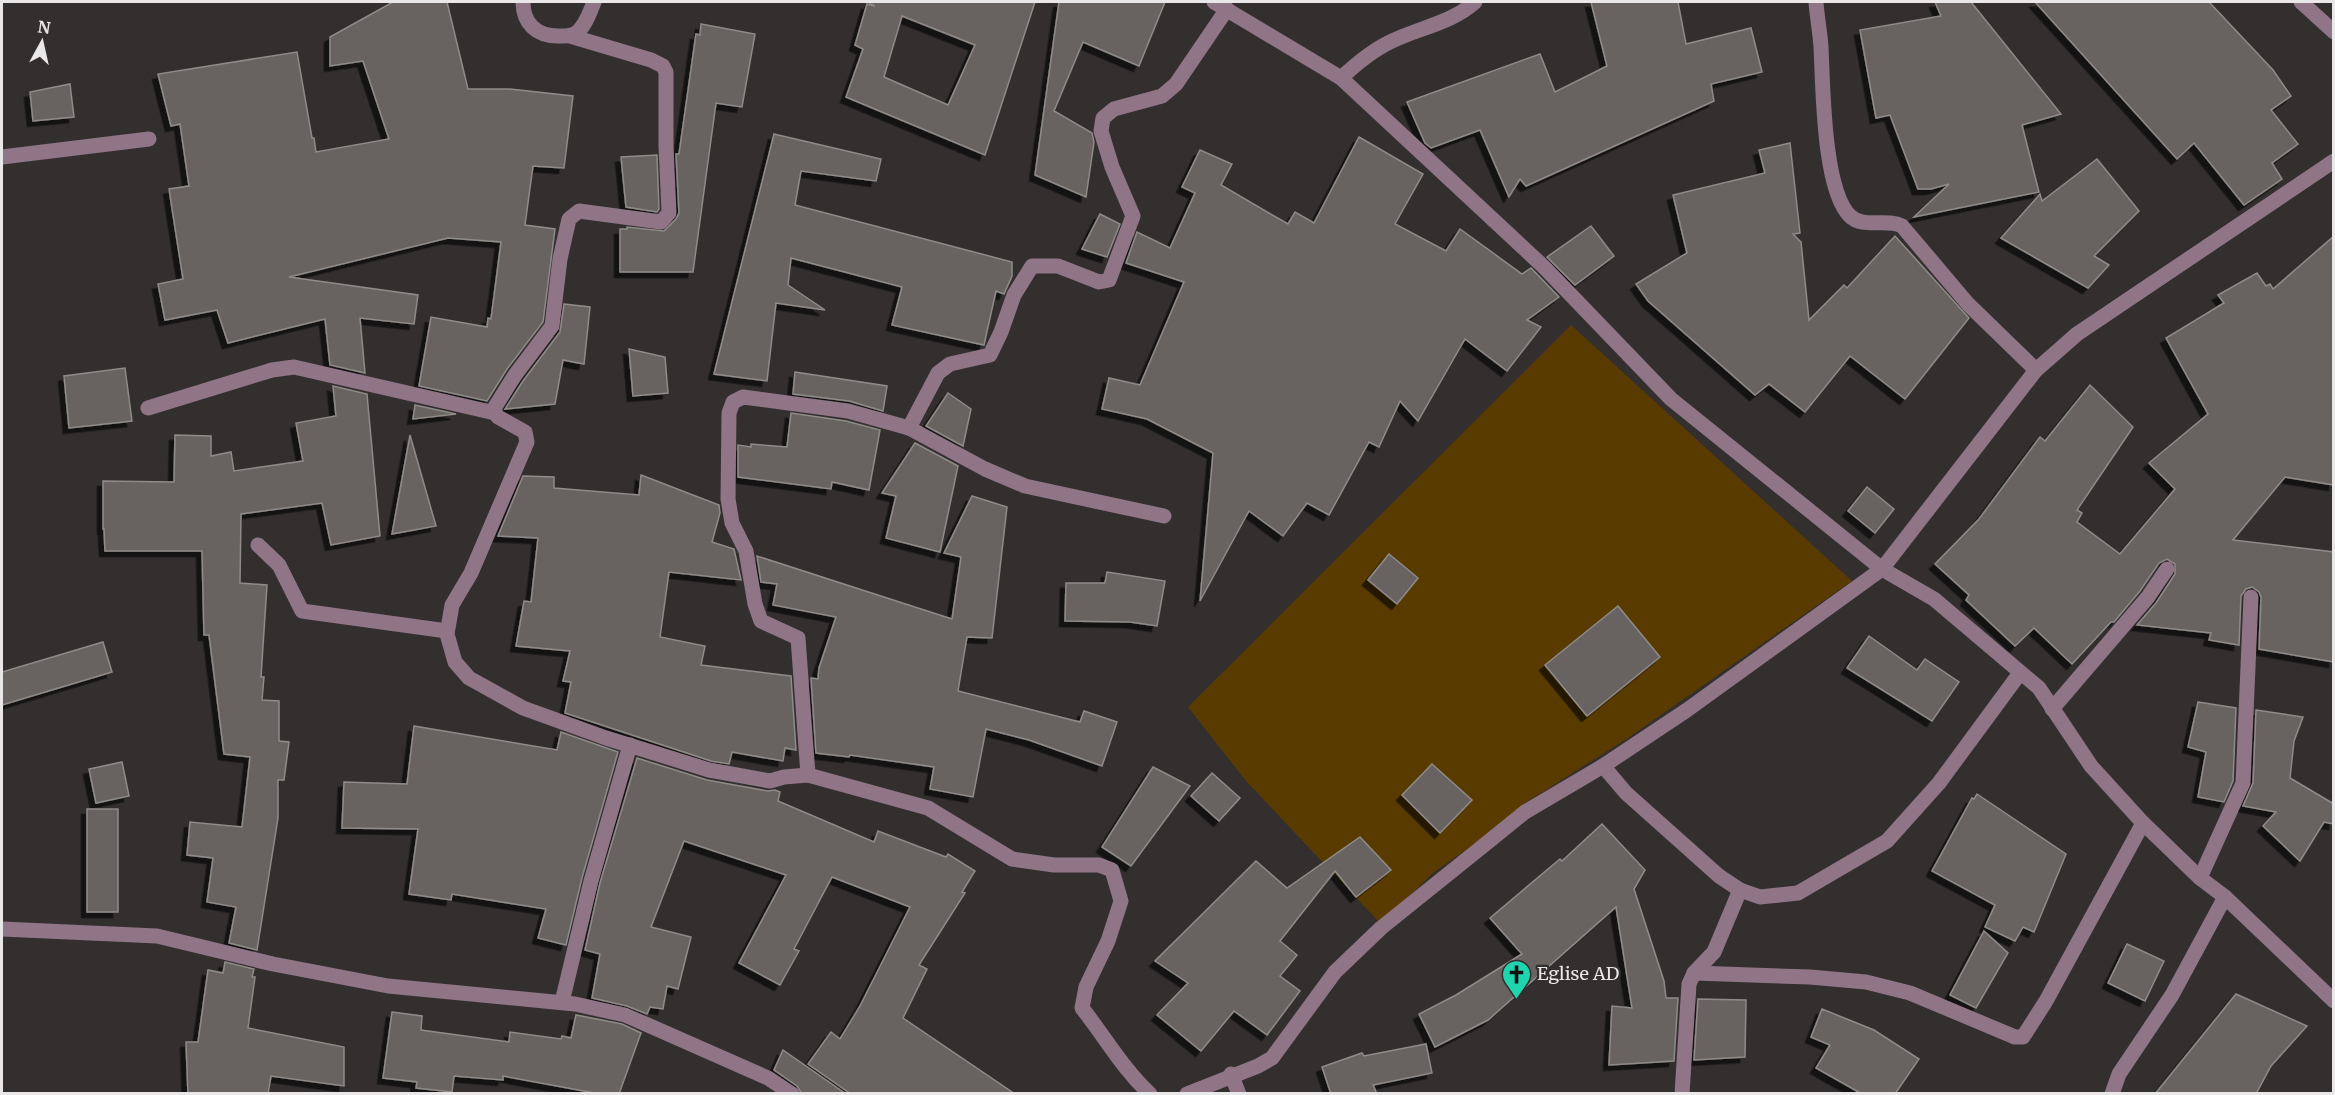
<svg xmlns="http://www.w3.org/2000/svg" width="2335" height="1095" font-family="Merriweather,serif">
<defs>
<filter id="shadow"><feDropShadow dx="-5.5" dy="5.5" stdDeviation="0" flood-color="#0009"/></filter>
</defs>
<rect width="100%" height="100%" fill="#332f2f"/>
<polygon fill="#593b00" points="1571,325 1852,581 1628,738 1522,805 1484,837 1433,873 1381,924 1246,781 1188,707"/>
<g fill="#676361" stroke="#8f8b89" stroke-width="1.5" fill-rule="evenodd" filter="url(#shadow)">
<polygon points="393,2 447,2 468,89 510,89 573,96 564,168 533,166 525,225 555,229 543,322 507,369 487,401 419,386 431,317 487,327 488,318 491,319 501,242 448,238 289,277 418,295 414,324 360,318 365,373 330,365 325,319 228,343 217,310 165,320 158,284 183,279 169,189 189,186 180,124 171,126 158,74 297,52 312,138 314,138 316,152 389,139 363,61 330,66 330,37"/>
<path d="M870,2h165l-50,153 -139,-58 17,-48 -8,-4 12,-41 8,2 -5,-2zM902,16l73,29 -27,60 -64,-28z"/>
<polygon points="1059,2 1165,2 1139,66 1083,42 1054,111 1092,133 1094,142 1086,197 1035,175"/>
<polygon points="1591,2 1678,2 1686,44 1751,28 1762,72 1711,84 1714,101 1526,186 1520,179 1509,197 1480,130 1431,148 1425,143 1407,102 1540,54 1555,92 1607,66"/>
<polygon points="1935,2 1971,2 2061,114 2022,125 2039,192 1914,217 1949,184 1931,189 1918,189 1890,115 1876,118 1860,30 1941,16"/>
<polygon points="2035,2 2209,2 2273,70 2291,96 2271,110 2298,144 2272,163 2282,179 2244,205 2194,143 2177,159"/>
<polygon points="701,24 755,34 742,107 716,103 693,272 620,272 620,229 627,229 627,227 664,231 676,219 679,213 676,154 679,154 696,34 700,35"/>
<polygon points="70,84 74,117 33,121 30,92"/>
<polygon points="774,134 881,159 876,181 801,171 795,205 1012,262 1012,276 1004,294 996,291 984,345 892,325 902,287 791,258 788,285 825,310 776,303 767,381 714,374"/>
<polygon points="1359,137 1423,174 1395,224 1446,251 1460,229 1522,274 1531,268 1559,297 1527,320 1541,327 1507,371 1465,339 1418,421 1400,401 1379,447 1369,442 1329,515 1307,503 1283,536 1249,511 1200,601 1213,453 1147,419 1102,409 1109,378 1140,385 1184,282 1126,263 1137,232 1170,248 1195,193 1182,187 1200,150 1232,164 1221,185 1288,224 1295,212 1314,223"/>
<polygon points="1790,143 1800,233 1793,234 1801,242 1809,320 1844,285 1847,288 1895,236 1969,318 1905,399 1850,356 1805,412 1769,384 1755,395 1648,301 1636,284 1687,253 1673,195 1765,173 1759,150"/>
<polygon points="657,155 659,209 657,212 626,207 621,157"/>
<polygon points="2097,159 2139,211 2094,256 2109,265 2088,288 2001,238 2040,194 2042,201"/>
<polygon points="1100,214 1120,224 1107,257 1082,249"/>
<polygon points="1591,226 1614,256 1575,285 1547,257"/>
<polygon points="2334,236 2334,485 2285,477 2233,540 2334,552 2334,662 2259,649 2261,597 2259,592 2252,587 2246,589 2241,596 2239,645 2209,640 2211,633 2137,625 2156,603 2175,574 2175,564 2167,559 2159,563 2140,591 2114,622 2111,622 2072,664 2034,628 2015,646 1966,600 1969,595 1935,564 1979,519 2040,437 2045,441 2090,385 2133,427 2077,510 2082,513 2077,522 2120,554 2175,489 2149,463 2208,414 2166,338 2224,303 2218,295 2257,273 2266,286 2270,284 2273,289"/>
<polygon points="564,304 590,307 584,364 563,360 555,404 505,409 523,381 560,332"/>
<polygon points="629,349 665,357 668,393 633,396"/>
<polygon points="125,368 132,421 69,428 64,376"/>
<polygon points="795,372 887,386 883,411 849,401 793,394"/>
<polygon points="333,386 367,394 380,536 331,545 322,503 241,514 240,583 267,585 261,677 264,677 262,700 279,701 279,741 289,742 284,780 278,780 278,818 257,950 229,943 236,907 207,902 213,858 187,855 190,822 242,827 250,757 224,754 209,635 204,635 202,551 105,551 104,529 103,529 103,481 174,482 175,435 211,436 211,456 231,452 234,471 303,461 296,423 336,416"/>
<polygon points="948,393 971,409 963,446 926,426"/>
<polygon points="415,405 456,414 413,419"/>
<polygon points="791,413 846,421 880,430 869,490 832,482 831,489 738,477 738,445 751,447 751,444 787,447"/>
<polygon points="410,435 436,526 392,534"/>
<polygon points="915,443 958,466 940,552 886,538 896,496 882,493"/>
<polygon points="641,475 719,505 720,513 712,542 734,549 741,580 669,572 660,637 705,646 701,665 791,676 796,750 785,748 783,761 732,752 729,764 711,761 565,713 571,682 563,681 570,651 516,646 524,601 531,602 538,538 498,536 523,476 554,477 554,488 639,495"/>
<polygon points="1867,487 1894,509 1875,533 1848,511"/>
<polygon points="972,496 1007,507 992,638 967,637 958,691 1080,722 1084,711 1117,722 1102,766 1029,740 986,729 973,797 930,789 934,767 850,755 849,757 816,753 811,678 818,679 819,668 836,617 773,605 777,584 761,582 757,556 952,619 961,557 944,553"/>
<polygon points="1389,554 1418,578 1397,604 1368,580"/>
<polygon points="1107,572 1165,581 1157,626 1130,622 1065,621 1066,583 1105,583"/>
<polygon points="1618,606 1660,657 1587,716 1545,665"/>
<polygon points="1869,636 1917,670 1925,659 1959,682 1932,721 1847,668"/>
<polygon points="103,642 112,672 2,705 2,672"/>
<polygon points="2198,702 2236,708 2233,781 2224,802 2198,797 2206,752 2188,747"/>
<polygon points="2256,710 2303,717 2294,741 2290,778 2334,804 2334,824 2324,822 2300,861 2263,826 2276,812 2243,806 2253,783"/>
<polygon points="414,726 557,750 561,732 618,752 582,878 566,945 538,938 546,909 452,894 451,900 409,894 418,829 342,828 344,782 407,784"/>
<polygon points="637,758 707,780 768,791 775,790 780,792 778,801 874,842 878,831 946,857 948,854 975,871 962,892 965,893 919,965 927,969 903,1018 1015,1094 851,1094 808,1064 831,1032 840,1039 860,1006 910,907 832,877 794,949 799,951 780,985 739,963 786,875 684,841 651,927 691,937 678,989 667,986 663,1009 650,1007 647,1014 627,1006 592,998 600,954 585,950 600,883"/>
<polygon points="122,762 129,796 96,803 89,769"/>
<polygon points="1432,764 1472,800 1440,833 1402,795"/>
<polygon points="1153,767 1190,786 1131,866 1102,847"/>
<polygon points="1212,773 1240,798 1219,821 1191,796"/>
<polygon points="1977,794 2066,854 2034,932 2023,927 2015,941 1985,927 1995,905 1932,871 1972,798 1974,799"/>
<rect x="87" y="809" width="31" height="103"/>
<polygon points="1602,824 1645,870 1634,889 1664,981 1666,998 1678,998 1674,1061 1609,1065 1612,1006 1632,1008 1616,907 1488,1020 1435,1047 1419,1014 1456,995 1522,954 1490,918 1560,859 1562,861"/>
<polygon points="1360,837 1391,870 1356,897 1335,871 1280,941 1297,955 1280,976 1300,991 1267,1035 1234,1011 1201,1051 1157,1015 1188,983 1155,961 1256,861 1287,888"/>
<polygon points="1984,931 2008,953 1976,1008 1950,995"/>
<polygon points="2127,944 2164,961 2145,1001 2108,983"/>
<polygon points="225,962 254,969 252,977 255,977 248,1028 344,1047 344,1086 271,1076 268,1094 188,1094 186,1042 198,1042 208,970 223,973"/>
<polygon points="2236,994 2307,1026 2271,1066 2256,1094 2155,1094"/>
<polygon points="1698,999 1746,1000 1745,1057 1694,1060"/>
<polygon points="1822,1009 1874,1030 1919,1059 1895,1094 1862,1094 1816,1068 1830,1045 1811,1037"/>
<polygon points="392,1012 422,1016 421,1030 509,1042 510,1032 561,1039 562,1036 571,1038 576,1015 622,1024 641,1033 619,1094 600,1094 503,1076 503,1080 454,1076 452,1092 416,1088 417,1082 383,1078"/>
<polygon points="1426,1044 1432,1073 1373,1085 1377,1094 1331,1094 1322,1067 1362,1053 1364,1056"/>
<polygon points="783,1050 846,1094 802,1094 797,1086 774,1070"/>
</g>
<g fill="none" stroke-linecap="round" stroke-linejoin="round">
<g stroke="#8f7586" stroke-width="15">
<path d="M523,2c0,21 13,34 35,34 6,0 12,1 18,-3 9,-6 14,-21 18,-31"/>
<polyline points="1214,2 1341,78 1544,267 1671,399 1882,569 1934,599 2039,688 2091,766 2143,823 2200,878 2225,897 2334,1001"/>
<path d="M1816,2c1,15 4,30 5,45 2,38 2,143 29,169 13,13 36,2 52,10l66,78 68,66"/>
<polyline points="2301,2 2334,32"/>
<polyline points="570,36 651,60 663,66 666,72 666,146 669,213 661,222 579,211 569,219 560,259 552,326 515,375 495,407 495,413 498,417 525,432 527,442 471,573 452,605 447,634 455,662 469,678 523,708 606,738 709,770 770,781 784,777 808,775"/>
<path d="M1341,78c15,-14 30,-27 49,-36 28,-14 62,-19 85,-40"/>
<polyline points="2,157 149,139"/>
<polyline points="148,408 272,370 294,367 495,413"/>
<polyline points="909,428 938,373 950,364 990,355 1001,332 1014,295 1032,266 1058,266 1099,282 1109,280 1133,216 1112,167 1101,131 1103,118 1114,109 1162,96 1176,84 1227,9"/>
<polyline points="258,545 279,565 302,611 447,631"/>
<polyline points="2052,709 2148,597 2167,569"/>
<polyline points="1603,766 1626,793 1719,876 1740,890 1760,897 1798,893 1887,841 1939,783 2020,673"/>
<polyline points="2200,878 2243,783 2251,597"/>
<polyline points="2,929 157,936 273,964 388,986 575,1004 625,1015 768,1078 792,1094"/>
<polyline points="1694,973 1810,977 1866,982 1910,993 2015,1037 2023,1037 2046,1001 2143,823"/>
<polyline points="562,1002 591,881 630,745"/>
<polyline points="1231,1074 1239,1094"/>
<path d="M1150,1094c-27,-25 -45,-57 -68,-86l4,-21 22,-46 13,-40 -9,-31 -13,-5h-45l-42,-6 -84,-51 -120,-33 -10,-137 -37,-17 -6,-17 -9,-53 -14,-28 -4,-24 1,-86 4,-11 10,-5 105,14 61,17 76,41 40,17 139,30"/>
<polyline points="1187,1094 1258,1066 1272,1058 1335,972 1381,928 1488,842 1525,812 1603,766 1687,710 1882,569 2036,370 2077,334 2334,161"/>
<polyline points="1682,1094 1689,984 1694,973 1714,952 1740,890"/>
<polyline points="2112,1094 2119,1074 2172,995 2225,897"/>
</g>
</g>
<defs>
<symbol id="church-pin" viewBox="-11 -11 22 30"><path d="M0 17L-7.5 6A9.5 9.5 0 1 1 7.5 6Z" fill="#1fd5b0" stroke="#332f2f"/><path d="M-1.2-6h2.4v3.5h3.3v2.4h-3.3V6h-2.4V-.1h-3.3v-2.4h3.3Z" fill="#111"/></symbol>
</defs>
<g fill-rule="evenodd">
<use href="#church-pin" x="1500" y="958" width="33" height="45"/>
</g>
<g text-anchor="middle" stroke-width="4.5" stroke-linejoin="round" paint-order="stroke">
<g font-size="18" fill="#eae7e8" stroke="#332f2f" text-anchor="start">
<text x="1537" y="980">Eglise AD</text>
</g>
</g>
<rect width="2335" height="1095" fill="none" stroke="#eae7e8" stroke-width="6"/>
<g transform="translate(42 42) rotate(8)" stroke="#332f2f" stroke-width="4.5" paint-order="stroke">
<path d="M0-4.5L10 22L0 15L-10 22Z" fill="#eae7e8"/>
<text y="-9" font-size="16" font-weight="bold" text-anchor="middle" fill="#eae7e8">N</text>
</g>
</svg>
